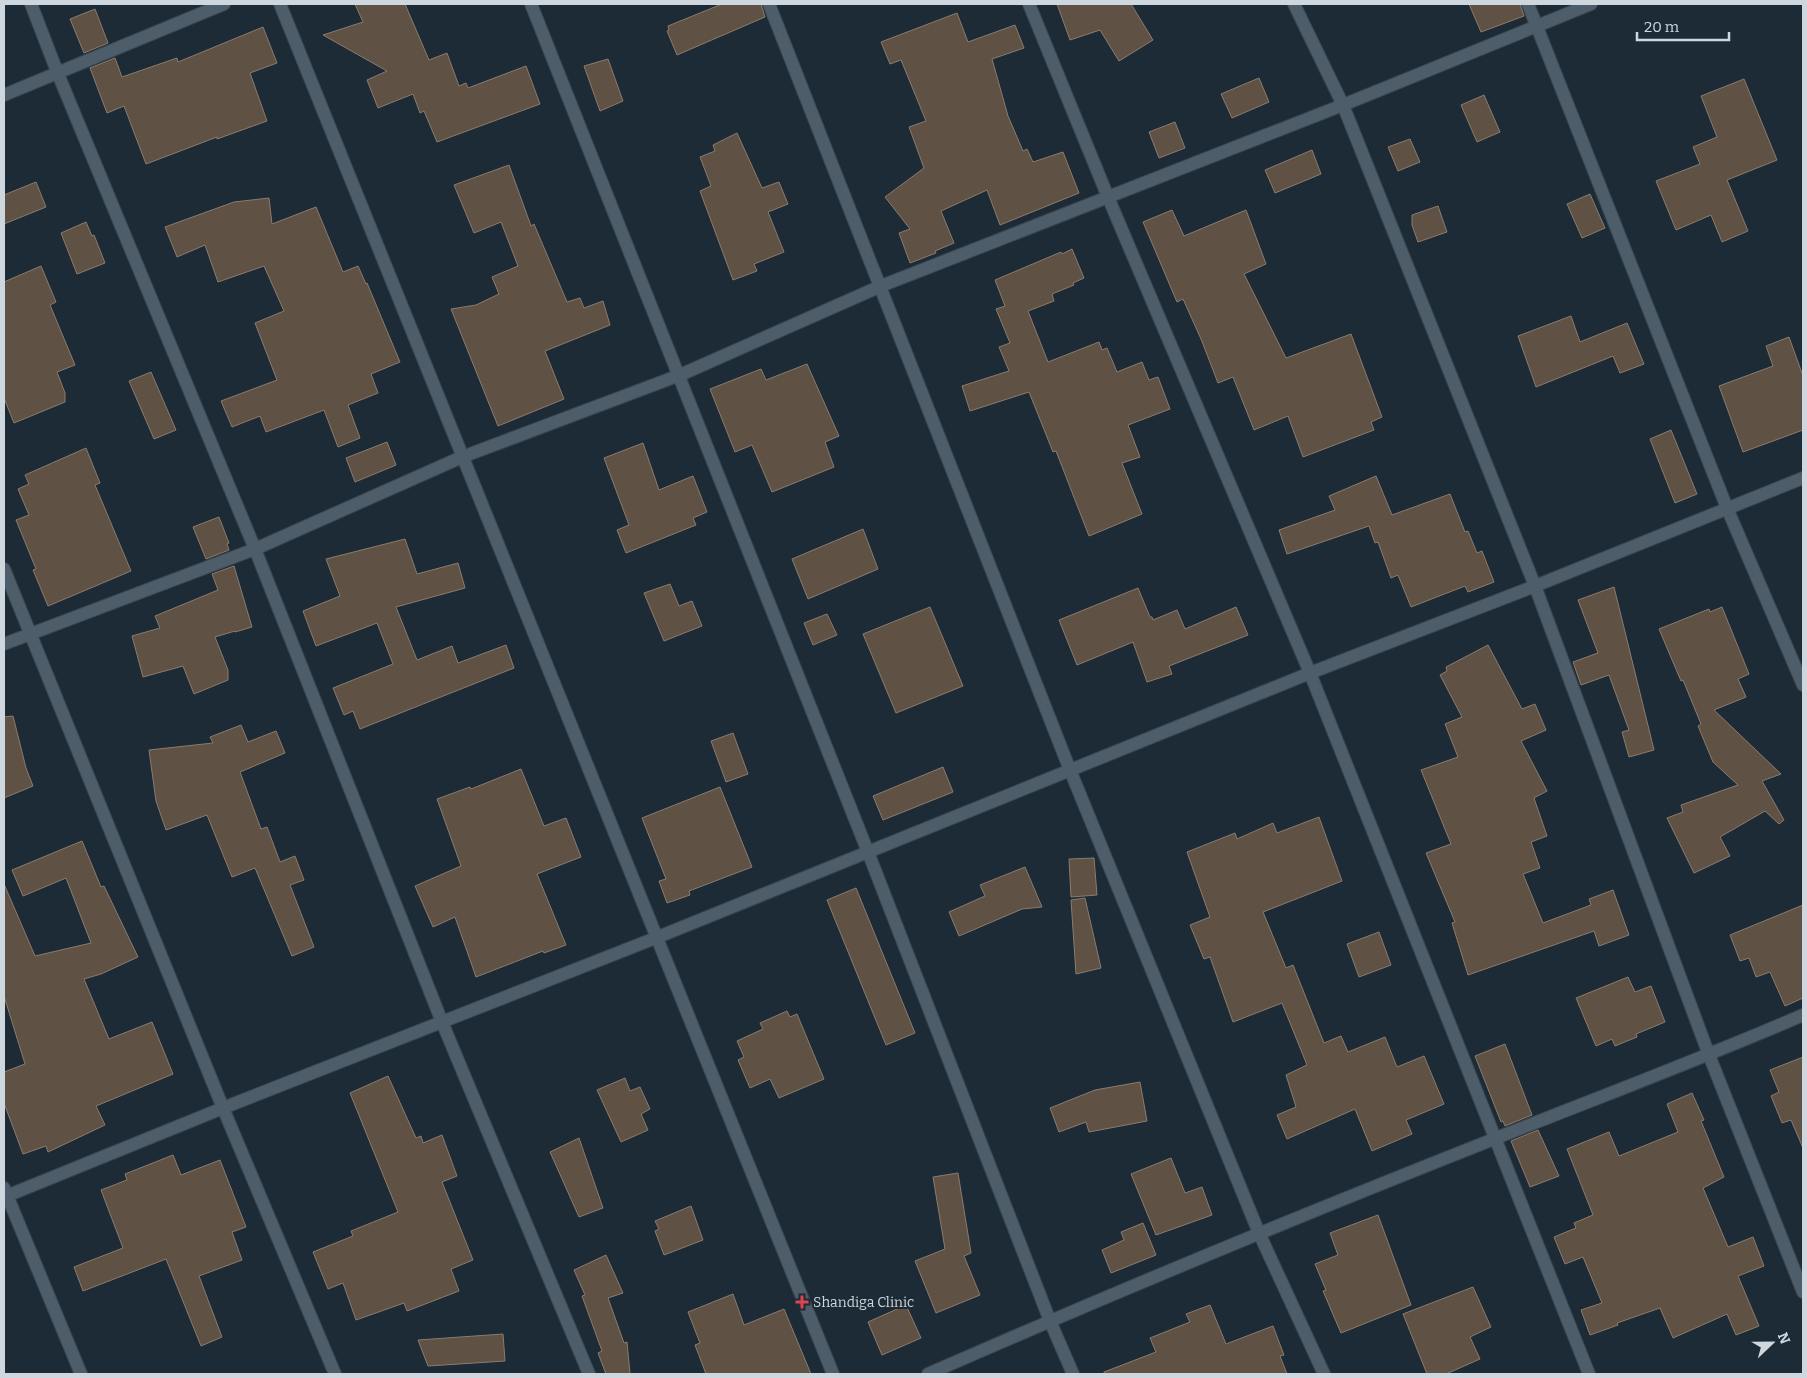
<svg xmlns="http://www.w3.org/2000/svg" width="1807" height="1378" font-family="Bitter,serif">
<rect width="100%" height="100%" fill="#1d2b36"/>
<g fill="#605145" stroke="#8c7b6e">
<polygon points="355,4 405,4 429,60 447,53 459,86 466,83 468,88 526,66 540,104 437,142 424,111 420,113 413,94 378,108 367,80 387,71 323,35 363,22"/>
<polygon points="722,4 761,4 765,17 677,55 667,31 669,30 668,26"/>
<polygon points="1057,4 1131,4 1153,40 1119,61 1100,30 1070,40"/>
<polygon points="1469,4 1520,4 1524,16 1481,32"/>
<polygon points="95,9 108,43 84,53 70,19"/>
<polygon points="957,13 968,42 1015,25 1024,48 992,59 1008,116 1023,151 1027,149 1033,162 1063,152 1079,193 1000,225 987,190 941,211 954,243 935,251 936,253 910,263 899,233 910,229 885,197 924,168 909,127 926,121 901,60 890,64 881,42"/>
<polygon points="263,27 277,63 250,73 267,121 217,139 217,137 146,164 124,106 107,113 90,68 115,58 122,77 177,58 178,62"/>
<polygon points="608,59 623,101 600,111 584,66"/>
<polygon points="1259,78 1269,102 1232,118 1221,94"/>
<polygon points="1744,79 1777,160 1727,180 1748,231 1722,242 1711,215 1676,230 1656,181 1700,164 1693,147 1717,137 1701,96"/>
<polygon points="1484,95 1500,132 1477,142 1461,105"/>
<polygon points="1175,122 1185,148 1159,158 1149,132"/>
<polygon points="737,133 762,188 779,182 788,204 768,212 784,252 754,264 757,271 733,280 700,191 711,186 700,157 715,151 713,145"/>
<polygon points="1410,139 1420,162 1398,171 1388,147"/>
<polygon points="1312,150 1321,174 1275,193 1265,170"/>
<polygon points="509,165 531,226 534,224 567,302 580,298 584,308 603,301 610,325 545,351 564,399 498,426 451,309 476,305 499,294 492,277 518,266 501,222 474,233 454,185"/>
<polygon points="36,182 46,207 4,224 4,195"/>
<polygon points="1590,194 1605,228 1582,238 1567,204"/>
<polygon points="269,198 272,224 316,207 343,272 358,266 366,284 367,283 400,362 371,374 378,393 348,405 360,438 338,447 324,410 266,432 260,416 232,427 221,401 277,380 255,323 284,311 264,266 218,282 205,245 177,257 165,227 234,202"/>
<polygon points="1438,206 1447,232 1418,242 1412,225 1412,215"/>
<polygon points="1172,210 1184,236 1246,210 1266,264 1244,274 1286,358 1351,334 1382,417 1371,422 1374,430 1303,457 1288,416 1254,430 1233,377 1218,383 1201,339 1183,299 1177,302 1143,222"/>
<polygon points="86,222 92,236 94,235 105,263 77,274 61,233"/>
<polygon points="1072,249 1084,278 1073,283 1074,285 1052,294 1054,301 1028,311 1048,362 1099,342 1102,350 1107,348 1117,372 1142,362 1149,380 1158,377 1170,409 1128,425 1140,457 1122,463 1142,514 1089,536 1056,451 1053,452 1029,392 970,411 962,386 1009,371 999,347 1010,343 996,309 1005,306 995,280 1061,252 1062,254"/>
<polygon points="41,266 56,302 50,305 75,365 57,372 65,393 65,402 14,423 4,398 4,282"/>
<polygon points="1571,316 1580,342 1627,323 1644,364 1620,373 1613,356 1536,387 1518,336"/>
<polygon points="1789,337 1803,376 1803,430 1743,452 1719,386 1773,366 1766,346"/>
<polygon points="807,364 839,436 825,442 834,467 772,492 752,445 735,452 710,389 761,369 766,380"/>
<polygon points="151,372 176,430 154,439 129,381"/>
<polygon points="1671,430 1697,494 1675,503 1650,439"/>
<polygon points="387,442 396,465 355,482 346,458"/>
<polygon points="643,443 659,490 693,476 707,512 693,518 696,525 626,553 617,530 629,525 604,458"/>
<polygon points="86,448 100,483 95,485 131,571 48,606 33,570 36,569 16,520 29,515 18,489 29,484 25,475"/>
<polygon points="1376,476 1392,515 1450,494 1465,532 1468,531 1477,553 1482,551 1494,582 1468,592 1465,586 1411,607 1398,575 1391,578 1378,542 1375,543 1369,526 1287,554 1279,530 1335,510 1329,496"/>
<polygon points="219,517 229,543 227,544 229,550 206,559 193,527"/>
<polygon points="863,529 878,569 808,599 792,559"/>
<polygon points="405,539 417,574 458,563 465,588 396,607 417,660 452,646 458,663 506,645 514,668 360,729 353,711 344,715 333,688 393,664 377,623 316,646 303,611 340,596 326,559"/>
<polygon points="234,566 252,627 235,632 235,631 215,637 228,670 228,680 194,694 183,666 143,677 132,636 160,628 155,616 218,590 212,574"/>
<polygon points="670,584 679,606 692,601 702,626 664,641 644,593"/>
<polygon points="1614,587 1654,750 1629,757 1622,732 1629,730 1609,675 1581,685 1573,662 1598,653 1578,600"/>
<polygon points="1138,588 1150,617 1152,617 1153,620 1177,610 1185,629 1236,607 1248,635 1169,666 1172,674 1147,682 1133,642 1077,665 1059,620"/>
<polygon points="930,607 963,686 896,713 863,634"/>
<polygon points="1722,607 1749,674 1738,679 1746,697 1714,710 1781,774 1762,781 1784,820 1779,824 1765,811 1720,837 1730,856 1694,873 1667,818 1683,812 1681,805 1738,785 1713,762 1698,726 1701,724 1683,680 1681,681 1659,629 1709,609 1710,612"/>
<polygon points="827,614 837,635 813,645 804,623"/>
<polygon points="1488,645 1522,709 1535,704 1546,730 1521,741 1547,791 1534,798 1547,836 1531,842 1540,868 1523,874 1543,923 1591,905 1589,899 1613,890 1629,935 1599,946 1594,931 1468,975 1452,923 1455,922 1426,853 1451,844 1421,770 1458,757 1445,724 1462,717 1440,675 1447,671 1446,667"/>
<polygon points="13,716 26,768 33,786 4,798 4,717"/>
<polygon points="241,725 248,742 276,731 285,753 240,772 261,829 267,827 280,862 295,856 304,880 290,885 314,947 292,956 255,868 232,877 207,815 166,830 156,801 149,750 213,743 210,737"/>
<polygon points="733,733 748,774 726,782 711,741"/>
<polygon points="943,767 953,792 883,820 873,796"/>
<polygon points="521,769 544,826 566,818 581,857 537,874 566,945 544,953 543,951 476,977 455,917 433,927 415,886 461,866 437,799 470,787 471,789"/>
<polygon points="720,787 752,867 689,891 690,895 667,903 659,881 666,879 642,818"/>
<polygon points="1319,817 1342,881 1263,912 1286,968 1293,965 1324,1043 1341,1036 1348,1052 1385,1037 1397,1067 1424,1056 1444,1104 1406,1120 1412,1134 1372,1151 1355,1109 1287,1139 1277,1115 1296,1107 1286,1075 1307,1065 1282,1003 1233,1022 1210,957 1204,959 1190,925 1210,917 1187,852 1235,833 1237,839 1273,823 1277,833"/>
<polygon points="82,841 101,887 104,886 138,957 101,974 84,979 109,1039 152,1022 173,1074 96,1106 105,1125 48,1152 46,1146 23,1154 4,1103 4,1072 25,1064 4,996 4,884 35,956 91,943 66,878 23,896 12,870"/>
<polygon points="1094,858 1097,895 1071,897 1069,859"/>
<polygon points="1025,867 1042,907 1022,909 959,936 949,912 985,896 980,885"/>
<polygon points="856,888 915,1033 886,1045 827,900"/>
<polygon points="1085,898 1101,968 1076,974 1071,900"/>
<polygon points="1803,905 1803,998 1785,1006 1770,972 1756,977 1749,958 1740,961 1730,935"/>
<polygon points="1379,932 1391,965 1359,977 1347,944"/>
<polygon points="1628,977 1635,992 1651,986 1665,1022 1636,1034 1637,1037 1615,1046 1612,1039 1596,1046 1576,998"/>
<polygon points="787,1011 790,1017 797,1014 824,1079 779,1098 770,1079 750,1088 738,1060 744,1057 737,1041 763,1029 760,1023"/>
<polygon points="1505,1044 1532,1115 1505,1126 1503,1121 1501,1122 1475,1056"/>
<polygon points="1803,1057 1803,1148 1791,1120 1782,1123 1771,1096 1779,1092 1770,1070"/>
<polygon points="388,1076 416,1138 421,1136 423,1143 442,1135 457,1176 442,1182 473,1260 451,1269 459,1291 407,1311 404,1303 356,1320 343,1283 328,1289 313,1252 353,1236 351,1231 398,1212 350,1093"/>
<polygon points="625,1078 630,1091 640,1087 650,1109 641,1114 648,1130 621,1142 597,1090"/>
<polygon points="1140,1082 1147,1121 1089,1132 1086,1122 1059,1132 1050,1108 1095,1090"/>
<polygon points="1692,1093 1704,1120 1701,1121 1724,1177 1703,1188 1728,1247 1753,1237 1764,1266 1738,1276 1759,1326 1736,1335 1727,1314 1673,1338 1660,1308 1617,1323 1618,1325 1590,1335 1581,1310 1602,1303 1583,1257 1565,1264 1554,1237 1576,1228 1574,1223 1593,1215 1567,1149 1609,1132 1619,1156 1678,1132 1667,1104"/>
<polygon points="1538,1130 1559,1176 1530,1187 1511,1141"/>
<polygon points="579,1138 603,1208 579,1217 550,1152"/>
<polygon points="173,1155 181,1175 220,1160 246,1227 232,1232 242,1260 199,1276 222,1337 201,1346 166,1259 83,1291 74,1267 123,1248 101,1190 127,1180 125,1174"/>
<polygon points="1171,1158 1185,1193 1202,1187 1212,1215 1156,1235 1131,1174"/>
<polygon points="958,1173 971,1253 964,1256 980,1295 936,1313 915,1261 945,1249 933,1177"/>
<polygon points="691,1206 703,1240 664,1255 655,1231 659,1229 655,1221"/>
<polygon points="1378,1215 1411,1305 1341,1333 1323,1291 1326,1290 1315,1264 1338,1255 1330,1233"/>
<polygon points="1143,1223 1156,1255 1111,1273 1102,1250 1124,1240 1121,1232"/>
<polygon points="606,1255 623,1293 608,1298 624,1343 627,1342 630,1374 606,1374 598,1353 602,1351 582,1296 585,1295 574,1270"/>
<polygon points="1473,1287 1491,1327 1470,1337 1480,1359 1446,1374 1427,1374 1403,1314"/>
<polygon points="733,1294 744,1325 784,1309 811,1374 706,1374 695,1345 700,1343 688,1312"/>
<polygon points="906,1305 921,1338 882,1355 868,1322"/>
<polygon points="1210,1305 1226,1344 1273,1326 1284,1355 1280,1356 1287,1374 1104,1374 1104,1372 1156,1352 1150,1338 1190,1322 1186,1314"/>
<polygon points="503,1334 505,1361 428,1366 418,1340"/>
</g>
<g fill="none" stroke-linecap="round" stroke-linejoin="round">
<defs>
<g id="minor">
<polyline points="31,4 58,74 255,549 442,1022 589,1374"/>
<path d="M280,4c183,457 370,913 553,1370"/>
<polyline points="531,4 868,852 1050,1321 1073,1374"/>
<polyline points="769,4 1070,770 1259,1233 1324,1374"/>
<polyline points="1029,4 1108,197 1310,673 1589,1374"/>
<polyline points="1294,4 1343,105 1535,586 1709,1055 1803,1292"/>
<polyline points="1528,4 1727,508 1803,685"/>
<polyline points="4,95 224,4"/>
<polyline points="4,569 223,1108 335,1374"/>
<polyline points="4,644 255,549 462,457 680,375 881,286 1343,105 1591,4"/>
<polyline points="4,1188 81,1374"/>
<polyline points="4,1197 223,1108 658,937 1310,673 1535,586 1803,478"/>
<path d="M928,1374c187,-82 376,-160 566,-235 103,-41 207,-80 309,-124"/>
</g>
</defs>
<use href="#minor" stroke="#3a464f" stroke-width="14"/>
<use href="#minor" stroke="#4d5d69" stroke-width="12"/>
</g>
<path fill="#e0444e" stroke="#1d2b36" stroke-width="2" d="M799.5 1294.5h5v5h5v5h-5v5h-5v-5h-5v-5h5z"/>
<g text-anchor="middle" stroke-width="4" stroke-linejoin="round" paint-order="stroke">
<g font-size="14" fill="#ced7de" stroke="#1d2b36" text-anchor="start">
<text x="813" y="1307">Shandiga Clinic</text>
</g>
</g>
<rect width="1807" height="1378" fill="none" stroke="#ced7de" stroke-width="10"/>
<g transform="translate(1772 1343) rotate(68)" stroke="#1d2b36" stroke-width="4" paint-order="stroke">
<path d="M0-4L9 19L0 12L-9 19Z" fill="#ced7de"/>
<text y="-8" font-size="14" font-weight="bold" text-anchor="middle" fill="#ced7de">N</text>
</g>
<path d="M1637 32v8h92v-8" fill="none" stroke="#ced7de" stroke-width="2.5"/>
<text x="1644" y="32" font-size="15" fill="#ced7de" stroke="#1d2b36" stroke-width="4" paint-order="stroke">20 m</text>
</svg>
